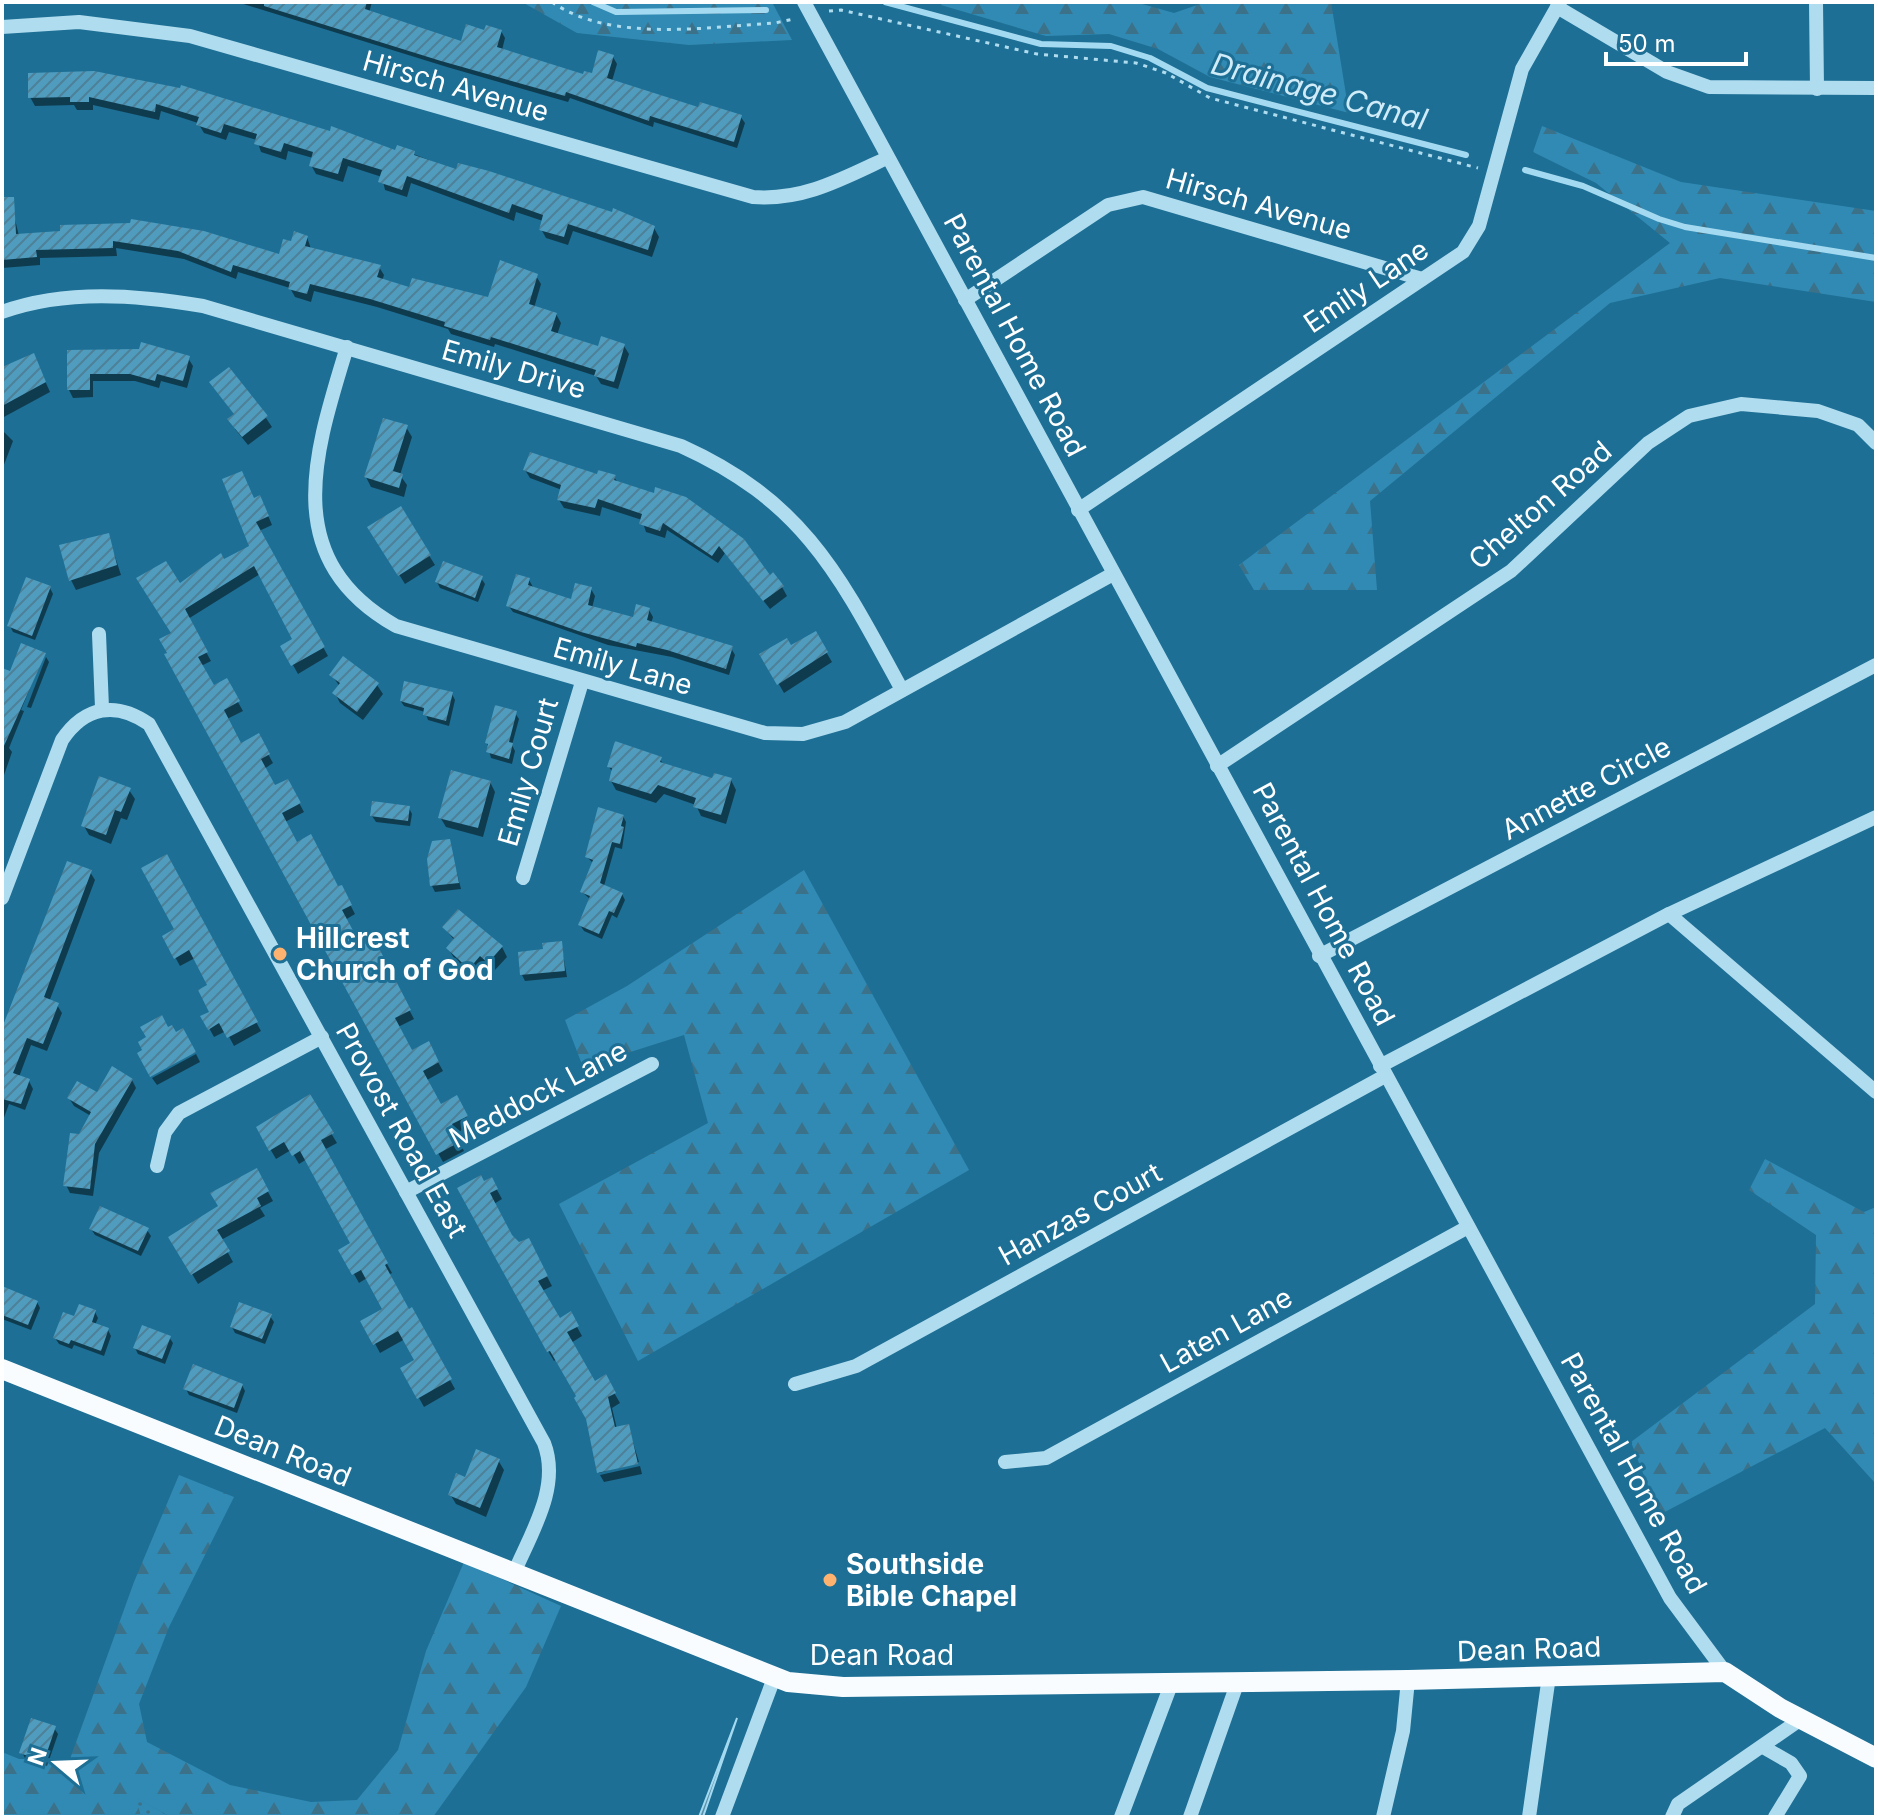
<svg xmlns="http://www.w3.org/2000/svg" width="1878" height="1819" font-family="Inter,sans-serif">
<defs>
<pattern id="grass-dots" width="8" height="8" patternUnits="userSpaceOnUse" patternTransform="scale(2)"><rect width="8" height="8" fill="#318ab3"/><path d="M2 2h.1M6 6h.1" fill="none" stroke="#3c718a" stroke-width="1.8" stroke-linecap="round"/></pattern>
<pattern id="forest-firs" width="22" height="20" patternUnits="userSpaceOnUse" patternTransform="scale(2)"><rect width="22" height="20" fill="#318ab3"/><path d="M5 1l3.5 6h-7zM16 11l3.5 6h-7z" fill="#3c718a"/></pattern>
<pattern id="building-hatch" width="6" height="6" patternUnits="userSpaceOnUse" patternTransform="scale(2)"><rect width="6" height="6" fill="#4f9cbf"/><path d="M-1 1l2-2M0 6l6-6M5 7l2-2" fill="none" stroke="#4e8097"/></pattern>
</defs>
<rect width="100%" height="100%" fill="#1d6f95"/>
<polygon fill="url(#grass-dots)" points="135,1797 171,1817 141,1817"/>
<g fill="url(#forest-firs)">
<polygon points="522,2 772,2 792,40 689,45 577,33"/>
<polygon points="943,2 1135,2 1174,13 1206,2 1331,2 1349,113 1210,77 1158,49 1109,34 1046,36 941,5"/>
<polygon points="1542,126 1681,182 1876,211 1876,302 1720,278 1610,303 1370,501 1377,590 1254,590 1239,565 1670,243 1596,183 1533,152"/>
<polygon points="804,870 969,1170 638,1361 559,1204 708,1123 684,1035 583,1067 565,1020 627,986"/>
<polygon points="1765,1159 1864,1212 1876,1207 1876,1484 1825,1428 1659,1515 1631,1442 1815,1304 1816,1235 1749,1190"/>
<polygon points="179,1475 234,1497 169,1627 139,1704 147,1742 230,1785 311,1802 357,1800 398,1750 426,1651 464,1562 561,1606 526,1687 433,1817 171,1817 136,1798 141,1817 2,1817 2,1752 19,1759 70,1759 134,1582"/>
</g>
<polygon fill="#5c91aa" stroke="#a4daf1" stroke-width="2" points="737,1718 703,1817 699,1817"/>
<g fill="#0007">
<polygon points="237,2 372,2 369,13 462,43 486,33 501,31 505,38 502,50 584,77 593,75 613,57 617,64 612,81 700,109 740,116 745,123 737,148 654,122 653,127 570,98 568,102 447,67"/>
<polygon points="30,75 396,153 398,148 457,171 654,228 659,237 652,257 573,231 568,245 546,238 541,229 543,221 516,212 514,221 411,183 407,197 385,190 382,177 348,166 343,182 316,174 311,165 313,158 288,151 286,160 261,152 257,140 229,132 226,140 204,133 198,123 161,111 159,120 93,105 93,110 77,110 74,105 35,106 30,97"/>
<polygon points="14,215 19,236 62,233 280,257 292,244 307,237 311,249 379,267 384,275 382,281 411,290 490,299 536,276 541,284 534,308 556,314 561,323 557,335 599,348 624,346 629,354 618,389 601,384 596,376 495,344 494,347 451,334 448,329 377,307 314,291 311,302 295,297 290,288 238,272 236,279 184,259 116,248 117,256 40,258 40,265 2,268 2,216"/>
<polygon points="69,352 188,358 193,366 187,388 161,381 159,388 135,381 93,381 93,397 73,398 69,390"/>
<polygon points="38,365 50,392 2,418 2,369"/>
<polygon points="266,418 272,427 248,445 235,429"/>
<polygon points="406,427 412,437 400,475 407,485 404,497 371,487 366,477"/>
<polygon points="2,430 13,441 2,470"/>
<polygon points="525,470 614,477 619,484 655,496 782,587 787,596 770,609 725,553 718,563 667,530 665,538 646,532 642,520 602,507 600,516 564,508 559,500 562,490 530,478"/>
<polygon points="254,500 264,506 272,525 259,531 328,656 298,674 283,647 295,640 260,574 188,619 211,661 201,666 213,688 226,681 243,711 227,719 241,745 258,736 273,763 264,769 275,788 292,790 304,812 285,822 297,844 338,889 341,887 355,914 345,920 356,941 374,942 414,1019 398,1027 411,1053 428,1044 443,1071 427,1080 440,1106 456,1098 471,1125 455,1134 464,1151 443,1162 166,655 173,634 179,586 251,547"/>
<polygon points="400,509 435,565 405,584 370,528"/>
<polygon points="108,535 121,575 76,590 71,580"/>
<polygon points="481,578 485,584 478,602 440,588 437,582"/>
<polygon points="529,580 533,587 572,602 591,589 595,596 592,608 634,620 649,610 653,617 651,624 731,648 735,655 729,675 672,657 608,645 513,612 508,605"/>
<polygon points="50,588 53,594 35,640 13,632 10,626"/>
<polygon points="815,633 832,662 784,693 762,655 791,648"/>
<polygon points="44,654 21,710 24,711 9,748 12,752 2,781 2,675 4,671 11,674"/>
<polygon points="46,657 49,662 31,708 27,707"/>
<polygon points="332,675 377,685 383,694 363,720 340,703 335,693 340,687"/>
<polygon points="452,694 455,700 449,726 428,720 425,712 404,706 400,700"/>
<polygon points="515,713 519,719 512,745 515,751 512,764 491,758 487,743"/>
<polygon points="660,759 664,765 713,780 731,780 736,790 726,824 701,816 696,805 664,794 656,803 616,790 611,781 613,773 609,767"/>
<polygon points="490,782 495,792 483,837 446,827 440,817"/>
<polygon points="129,790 135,799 127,820 121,818 111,844 89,835 84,826"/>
<polygon points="409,808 412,814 410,826 376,822 372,816"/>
<polygon points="623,816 626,822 622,849 615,847 604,886 622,894 625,900 617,918 612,915 602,939 584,931 580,925 591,900 582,892 594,864 587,857"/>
<polygon points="449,842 461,889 435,892 432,886"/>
<polygon points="166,857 261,1031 234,1046 226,1031 214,1037 203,1017 212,1012 210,986 195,958 180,966 164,937 177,930"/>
<polygon points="90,872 95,880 49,1002 57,1005 62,1013 47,1051 31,1045 19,1077 29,1081 33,1089 25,1110 9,1104 2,1123 2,1035"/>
<polygon points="444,927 502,947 507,957 494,971 486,964 475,977 454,958 448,948 455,941"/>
<polygon points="561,943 567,977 525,981 522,975 545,951"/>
<polygon points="196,1054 200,1062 157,1085 152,1078"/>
<polygon points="132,1080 136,1088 99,1153 93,1196 70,1193 66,1185 80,1136 91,1116 74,1106 69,1098 98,1095"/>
<polygon points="309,1097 337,1143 324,1150 392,1273 388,1275 408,1311 411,1310 455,1389 424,1407 403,1369 417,1361 405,1339 380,1353 363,1321 384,1309 367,1278 359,1283 341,1251 353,1244 307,1159 299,1164 291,1150 276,1159 258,1128"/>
<polygon points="256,1170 273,1201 260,1208 265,1216 221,1240 233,1262 198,1284 171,1238 220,1207"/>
<polygon points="491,1179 502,1199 494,1204 512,1238 518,1245 528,1240 552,1286 542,1291 559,1320 570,1314 582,1336 571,1343 594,1384 605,1377 620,1403 612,1408 617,1429 628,1426 639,1462 599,1473 588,1418 557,1359 554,1361 548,1351 484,1183"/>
<polygon points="91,1229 147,1230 151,1236 141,1256 95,1235"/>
<polygon points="2,1289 37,1302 40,1308 31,1330 2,1319"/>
<polygon points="95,1312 98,1318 95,1325 108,1330 111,1336 104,1356 74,1345 72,1349 59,1344 55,1338"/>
<polygon points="270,1316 274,1322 265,1344 235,1333 232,1327"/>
<polygon points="169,1337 173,1343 165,1364 138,1354 135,1348"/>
<polygon points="242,1385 245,1391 237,1413 189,1395 186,1389"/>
<polygon points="498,1460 504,1470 486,1517 456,1504 450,1494"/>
<polygon points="640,1466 642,1474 604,1482 600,1475"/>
<polygon points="54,1728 58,1734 47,1766 25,1758 22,1752"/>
</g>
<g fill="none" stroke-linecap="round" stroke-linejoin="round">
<g stroke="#a4daf1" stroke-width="6">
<polyline points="593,2 616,12 766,10"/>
<polyline points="885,2 1041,44 1111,46 1150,58 1207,88 1466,155"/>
<polyline points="1525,170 1583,186 1659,219 1685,227 1876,258"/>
</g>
</g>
<g fill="url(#building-hatch)">
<polygon points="264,2 367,2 365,9 461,41 466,24 484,30 486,25 502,30 497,47 583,74 584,71 592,73 598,50 614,55 607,78 698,107 700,102 742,115 734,142 650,116 649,121 566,92 565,96 441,61 264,6"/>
<polygon points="94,71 180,88 181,85 330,131 331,126 395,150 397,145 415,151 414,155 456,169 458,163 489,171 612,212 613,208 655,226 648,250 568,224 564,237 539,230 543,215 512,204 509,213 407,176 402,190 378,182 382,170 343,158 338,174 309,166 313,152 284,143 281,152 254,144 257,134 224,124 221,133 196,125 199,117 156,104 155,112 89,97 89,102 70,102 70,97 28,98 28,73"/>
<polygon points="2,197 14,197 16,234 60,231 60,225 130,223 131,219 204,231 279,254 283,239 291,241 294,231 308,236 305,246 381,265 377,277 409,287 412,278 488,297 500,260 538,274 529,304 557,313 551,331 598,346 601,336 625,344 614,382 594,376 596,370 491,337 490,340 444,326 445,322 370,299 310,284 307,294 288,289 290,282 233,265 231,272 178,251 113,241 113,248 36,250 37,257 2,260"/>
<polygon points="141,342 190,356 183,381 157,374 155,381 130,374 90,374 90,390 67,390 67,350 139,349"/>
<polygon points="34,353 46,382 2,406 2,367"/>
<polygon points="229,367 268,416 242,437 227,419 234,414 209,382"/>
<polygon points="383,418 408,425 393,471 403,474 399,488 364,477"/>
<polygon points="530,452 597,474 598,470 616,475 614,480 654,493 655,487 686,497 744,539 770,575 773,572 784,586 763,601 719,546 712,556 663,523 660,531 639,524 642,514 598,499 595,508 557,500 561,485 523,470"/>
<polygon points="242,471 254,498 260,495 269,516 256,522 325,647 291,666 280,646 292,639 254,566 185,609 208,652 198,657 214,685 227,678 240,701 224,710 241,743 259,733 270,754 261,759 275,785 288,779 301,803 282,813 297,842 311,834 338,886 342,885 352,905 342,910 357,938 370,931 411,1010 395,1018 412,1050 429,1041 439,1062 423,1071 441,1104 457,1095 468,1116 452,1124 461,1141 436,1155 164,654 167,653 159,639 171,633 136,578 166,561 180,583 221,553 224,559 249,546 222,479"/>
<polygon points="401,506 431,555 398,576 367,527"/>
<polygon points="109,533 117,565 69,581 59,545"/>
<polygon points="443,561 483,576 475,598 435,582"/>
<polygon points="516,574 530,578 528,585 571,599 575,583 592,587 588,605 633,617 636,604 650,608 647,620 733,646 726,669 667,650 637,643 636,647 581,632 506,606"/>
<polygon points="26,577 51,586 32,636 7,626"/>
<polygon points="816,631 828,652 777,685 759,654 787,638 791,645"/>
<polygon points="21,643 46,653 3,748 2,668 10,671"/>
<polygon points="343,656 379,683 357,712 332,693 340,683 329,675"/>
<polygon points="404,681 453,692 446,721 423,715 424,708 400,701"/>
<polygon points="495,705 517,711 509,742 513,743 509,759 486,752 488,744 485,743"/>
<polygon points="615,741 662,757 660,762 712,778 714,773 732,778 721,815 693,807 696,798 658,785 651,794 609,781 612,768 607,767"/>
<polygon points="451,770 491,781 478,828 438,818"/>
<polygon points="99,776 131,788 121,812 115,810 106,835 81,826"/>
<polygon points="372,801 410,806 408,821 370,816"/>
<polygon points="598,807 624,815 621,826 624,827 620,844 612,842 600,883 623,893 614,913 609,911 599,934 578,925 590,896 580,892 593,860 585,857"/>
<polygon points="450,839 459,883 430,886 427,859 432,841"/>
<polygon points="167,854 258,1022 227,1038 219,1023 208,1030 200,1016 209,1012 198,990 207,985 189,950 174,959 162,936 174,929 141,868"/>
<polygon points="67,861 92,870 44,997 59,1003 43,1044 27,1038 13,1073 30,1079 21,1104 2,1099 2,1028"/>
<polygon points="458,909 503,946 488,963 480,956 469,969 446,948 454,938 442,927"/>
<polygon points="562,941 565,971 520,975 518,952 543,949 542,943"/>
<polygon points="162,1015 168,1027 172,1025 176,1032 183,1028 196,1052 150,1077 137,1053 142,1050 138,1042 146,1037 140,1027"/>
<polygon points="112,1066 133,1079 95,1144 90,1189 63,1186 70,1133 79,1134 91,1112 67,1098 77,1081 97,1092"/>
<polygon points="310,1094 334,1133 321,1140 388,1263 385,1265 409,1309 412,1307 452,1379 417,1399 400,1368 414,1360 398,1331 373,1345 360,1321 382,1309 361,1270 352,1275 338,1250 350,1243 300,1151 292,1156 284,1142 269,1151 256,1127"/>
<polygon points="257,1168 269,1191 257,1198 261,1206 217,1230 230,1251 191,1275 168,1237 218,1206 210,1193"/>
<polygon points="481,1175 484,1181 492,1177 498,1189 490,1193 512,1235 519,1242 529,1238 548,1276 538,1281 560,1318 571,1311 579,1326 567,1332 595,1381 606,1374 616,1393 608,1397 615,1427 629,1424 638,1464 597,1473 586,1419 574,1398 576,1396 550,1351 547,1352 457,1188"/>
<polygon points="100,1206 149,1228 138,1251 89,1229"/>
<polygon points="2,1286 38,1301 28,1325 2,1315"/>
<polygon points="239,1302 272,1314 262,1339 230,1327"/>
<polygon points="79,1304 96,1310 92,1322 109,1328 101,1351 71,1340 69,1344 53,1338 63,1312 74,1316"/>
<polygon points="142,1325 171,1336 162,1359 133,1348"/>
<polygon points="193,1364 243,1384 234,1408 183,1389"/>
<polygon points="476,1449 500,1459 480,1508 448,1495 456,1473 465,1477"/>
<polygon points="31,1718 56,1726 44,1761 19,1753"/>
</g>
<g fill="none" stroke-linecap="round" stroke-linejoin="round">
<g stroke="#b0dcef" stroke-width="3" stroke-dasharray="4 6" stroke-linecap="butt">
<path d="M552,2c58,41 155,25 223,21l19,-4"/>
<polyline points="829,11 841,10 1037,54 1136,63 1166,73 1210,98 1478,168"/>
</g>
<g stroke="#b0dcef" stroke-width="14">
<polyline points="804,2 1670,1598 1725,1672"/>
<polyline points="1816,2 1817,89"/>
<polyline points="1557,7 1667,72 1709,87 1876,88"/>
<path d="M2,27l77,-5 111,14 563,161c50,4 89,-18 134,-39"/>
<polyline points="965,300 1108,205 1143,197 1422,279"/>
<path d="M2,312c64,-23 135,-17 201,-6l478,140c124,56 159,130 221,244"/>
<path d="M347,347c-32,105 -69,212 49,279l369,107 38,1 42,-12 268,-148"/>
<polyline points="1078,510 1463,252 1479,226 1522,69 1560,2"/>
<polyline points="99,634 102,708"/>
<polyline points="1217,766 1511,571 1648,443 1689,416 1741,404 1818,411 1858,425 1876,443"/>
<polyline points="523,878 582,682"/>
<path d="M2,898l60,-158c23,-34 54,-39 87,-16l395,719c17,44 -13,90 -30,130"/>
<polyline points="1669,914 1876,1092"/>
<polyline points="1319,956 1876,665"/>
<polyline points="1380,1066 1669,914 1876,817"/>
<polyline points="157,1166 165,1132 179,1113 322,1037"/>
<polyline points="406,1192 652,1064"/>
<polyline points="795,1384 856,1366 1385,1076"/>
<polyline points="1005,1462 1046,1458 1468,1227"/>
<polyline points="1763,1747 1791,1763 1800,1776 1775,1817"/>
<polyline points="722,1817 774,1678"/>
<polyline points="1121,1817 1172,1682"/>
<polyline points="1190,1817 1238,1681"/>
<polyline points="1383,1817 1403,1731 1408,1680"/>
<polyline points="1529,1817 1549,1676"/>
<polyline points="1672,1817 1678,1804 1801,1719"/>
</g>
<polyline stroke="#f8fcff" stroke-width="20" points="2,1369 788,1682 843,1687 1408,1680 1725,1672 1780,1708 1876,1758"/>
</g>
<g fill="#feb26f" stroke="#1d6f95" stroke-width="3">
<circle cx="280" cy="954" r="8"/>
<circle cx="830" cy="1580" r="8"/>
</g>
<g text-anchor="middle" stroke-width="6" stroke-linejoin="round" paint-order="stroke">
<g font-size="28" fill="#fff" stroke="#1d6f95">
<text transform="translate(456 86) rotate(16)" y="10">Hirsch Avenue</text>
<text transform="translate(1259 204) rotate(16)" y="10">Hirsch Avenue</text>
<text transform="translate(1366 286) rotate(-34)" y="10">Emily Lane</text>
<text transform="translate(1015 335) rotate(62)" y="10">Parental Home Road</text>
<text transform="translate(514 369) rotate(16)" y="10">Emily Drive</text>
<text transform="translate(1540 505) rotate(-41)" y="10">Chelton Road</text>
<text transform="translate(623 666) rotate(16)" y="10">Emily Lane</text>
<text transform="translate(528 772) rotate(-74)" y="10">Emily Court</text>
<text transform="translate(1586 788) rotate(-28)" y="10">Annette Circle</text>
<text transform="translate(1324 904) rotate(62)" y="10">Parental Home Road</text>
<text transform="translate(538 1094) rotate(-28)" y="10">Meddock Lane</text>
<text transform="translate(402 1130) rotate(61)" y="10">Provost Road East</text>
<text transform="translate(1080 1214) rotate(-29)" y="10">Hanzas Court</text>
<text transform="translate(1226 1330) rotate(-29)" y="10">Laten Lane</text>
<text transform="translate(283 1451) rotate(22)" y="10">Dean Road</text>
<text transform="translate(1634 1473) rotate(61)" y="10">Parental Home Road</text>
<text transform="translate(1529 1649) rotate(-2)" y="10">Dean Road</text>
<text x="882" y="1665">Dean Road</text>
</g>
<g font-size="28" font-weight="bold" fill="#fff" stroke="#1d6f95" text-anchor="start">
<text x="296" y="948">Hillcrest<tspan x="296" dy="32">Church of God</tspan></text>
<text x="846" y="1574">Southside<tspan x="846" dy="32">Bible Chapel</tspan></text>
</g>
<g font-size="30" font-style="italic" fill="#d1ecf9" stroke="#1d6f95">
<text transform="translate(1319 92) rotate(15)" y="10">Drainage Canal</text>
</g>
</g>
<rect width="1878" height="1819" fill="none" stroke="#ffffff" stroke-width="8"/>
<g transform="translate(56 1763) rotate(289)" stroke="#1d6f95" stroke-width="6" paint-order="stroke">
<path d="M0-6L14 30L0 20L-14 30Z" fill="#ffffff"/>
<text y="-12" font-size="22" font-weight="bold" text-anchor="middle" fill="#ffffff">N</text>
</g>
<path d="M1606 52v12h140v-12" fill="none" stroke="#ffffff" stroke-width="4"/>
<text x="1618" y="52" font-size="24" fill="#ffffff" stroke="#1d6f95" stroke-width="6" paint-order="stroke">50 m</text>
</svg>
